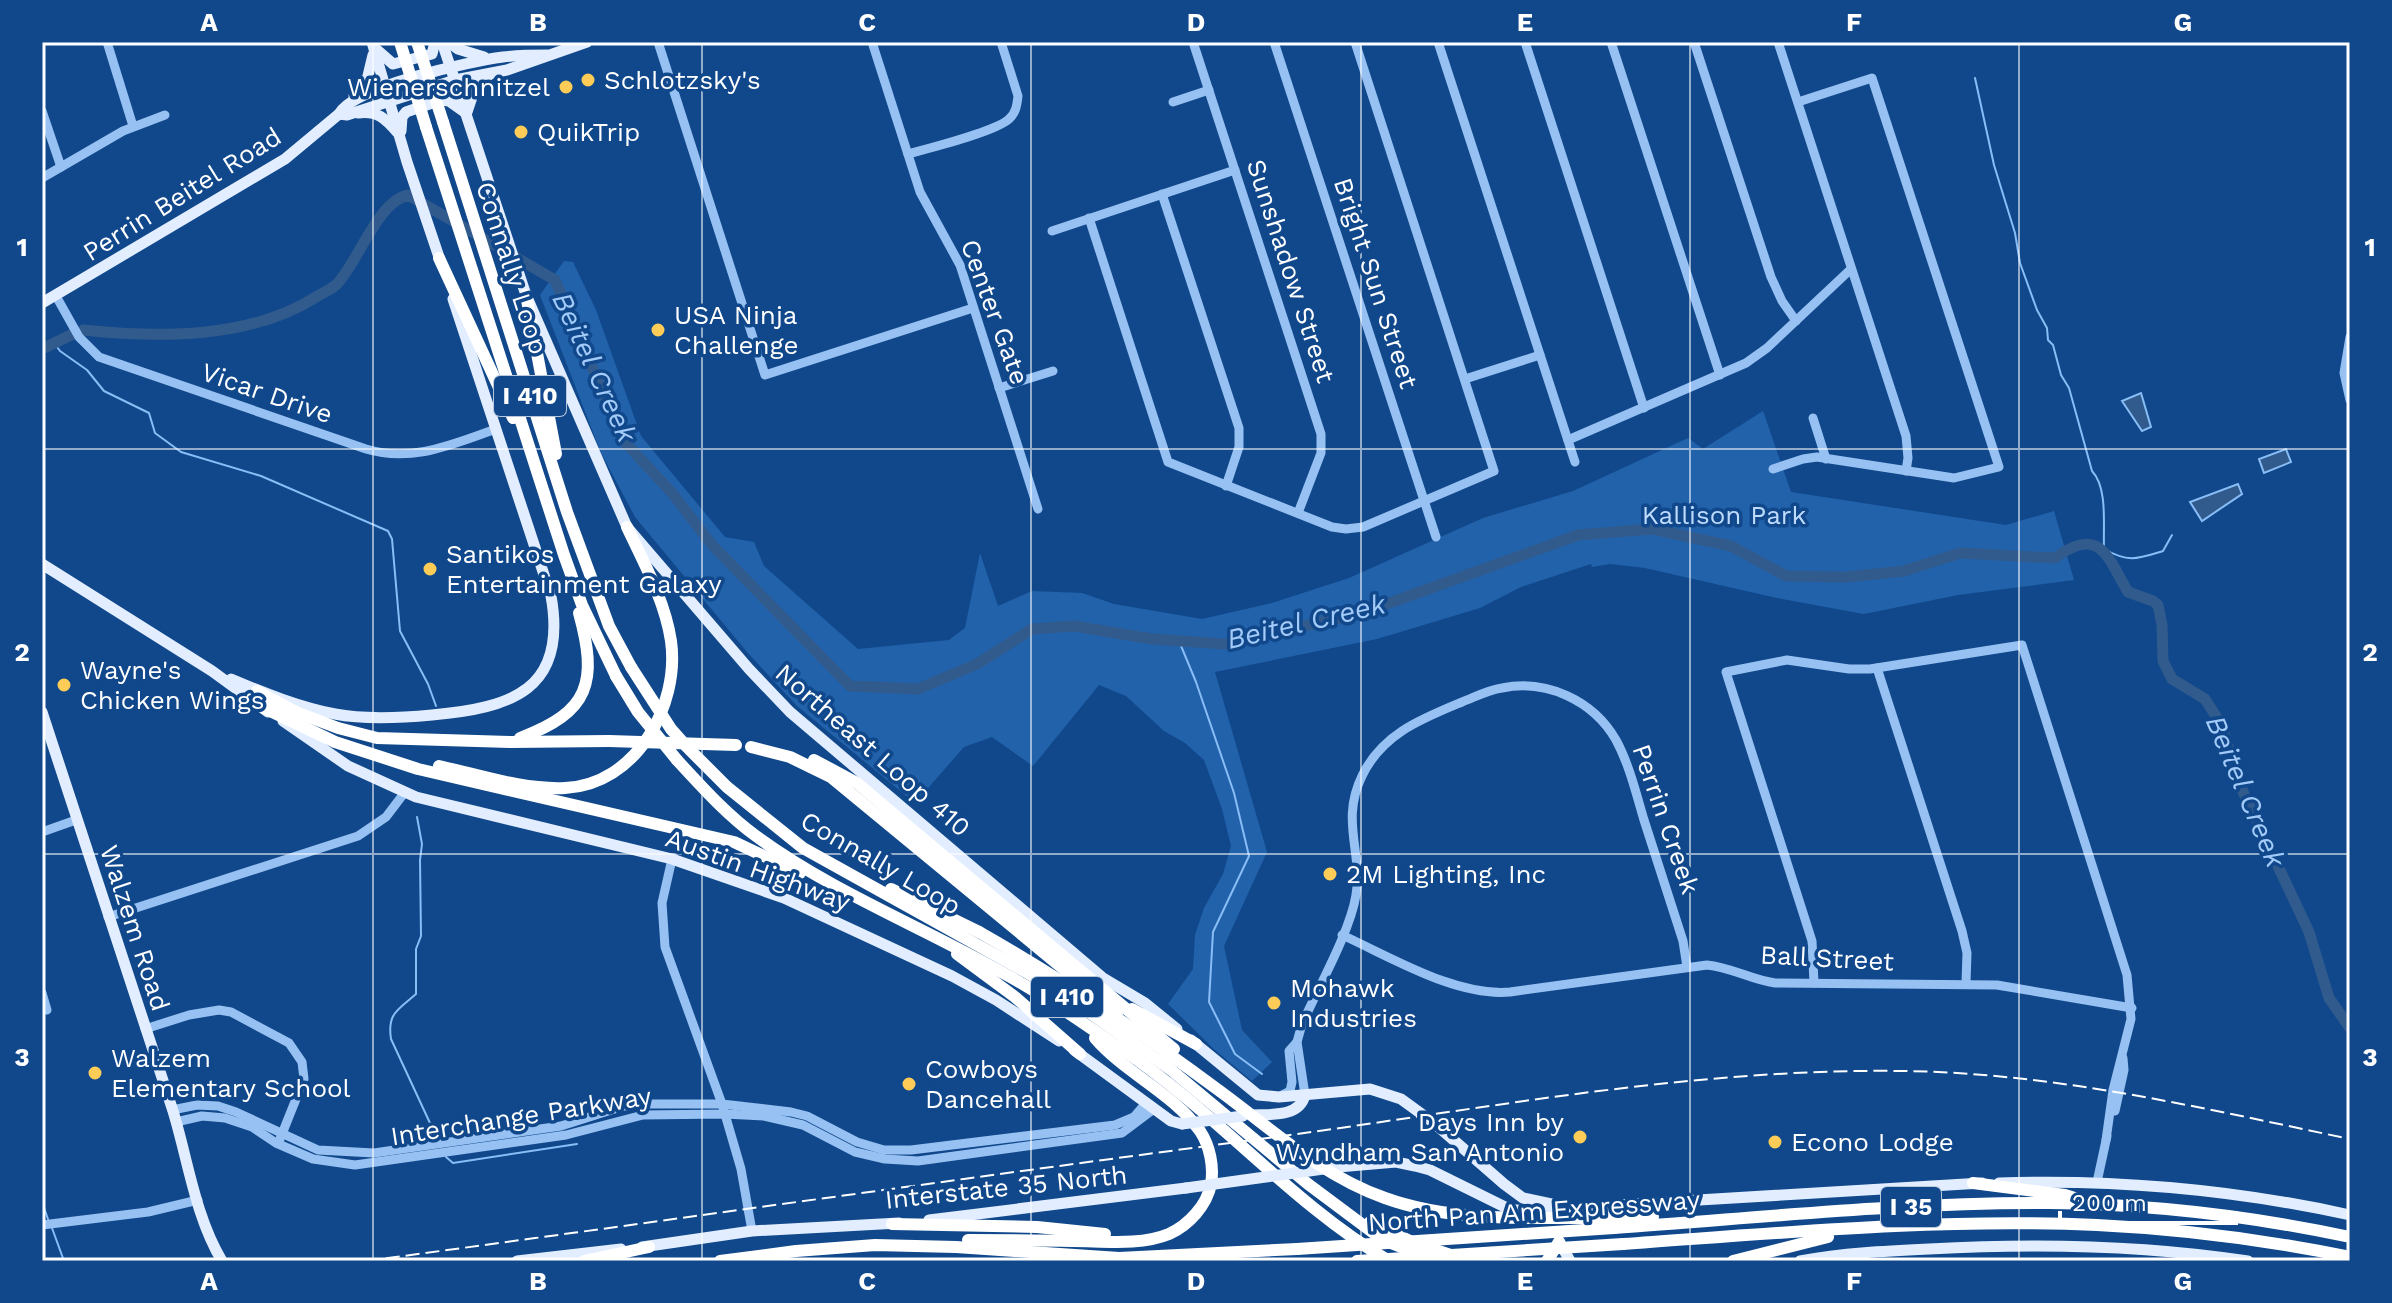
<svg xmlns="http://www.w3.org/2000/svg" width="2392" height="1303" font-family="'Work Sans',sans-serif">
<rect width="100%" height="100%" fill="#10488b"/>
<polygon fill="#2262ab" points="564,261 573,262 596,310 641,436 725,537 754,542 764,566 858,649 949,640 965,628 980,553 998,606 1032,591 1082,593 1114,604 1202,619 1272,603 1349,578 1483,518 1573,491 1688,438 1703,449 1763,411 1791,492 2006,525 2054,511 2074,580 1958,595 1864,614 1777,598 1645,568 1610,564 1592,567 1591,564 1521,587 1480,608 1377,639 1215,672 1267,852 1224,946 1242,1030 1272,1062 1252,1081 1216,1051 1168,1004 1193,969 1195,935 1204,908 1223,874 1231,846 1222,809 1204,760 1185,743 1164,731 1126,696 1099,685 1033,766 992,737 964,747 915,803 797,706 747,652 635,517 601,453 540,295"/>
<g fill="#325b8d" stroke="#88bdf6" stroke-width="2">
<polygon points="2141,393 2151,427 2142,431 2122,401"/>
<polygon points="2286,449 2291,462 2264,473 2259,459"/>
<polygon points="2238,484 2242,494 2202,521 2190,502"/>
</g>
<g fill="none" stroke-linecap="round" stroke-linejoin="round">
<g stroke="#88bdf6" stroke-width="2">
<path d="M1975,78l19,87 21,68 5,30 17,47 10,18 1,12 5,5 8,30 8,13 23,83c16,17 11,54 12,78 25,14 33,10 59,2l9,-16"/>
<polyline points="54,343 60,351 87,370 104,391 149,413 155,433 181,452 261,476 388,531 392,539 400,631 428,684 436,706"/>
<polyline points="1179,641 1196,682 1234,793 1249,856 1213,932 1209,1002 1235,1054 1262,1074"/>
<path d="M417,817l5,27 -2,16 1,76 -5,13v45c-18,16 -29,19 -25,45l45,97"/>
<polyline points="446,1157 453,1163 577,1144"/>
<polyline points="42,1202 49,1222"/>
<polyline points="52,1228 64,1261"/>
</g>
<g stroke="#325b8d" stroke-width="11">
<path d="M83,330c76,8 167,9 233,-33 6,-4 15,-7 21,-13 21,-22 41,-83 71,-89l147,85 68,160 49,53 40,52 138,141 68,3 59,-25 55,-35 42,-3 78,13 73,5 134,-30 219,-79 74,-6 79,17 55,30 61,1 57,-6 56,-18 95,5c45,-33 52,-2 73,34l25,9 5,4 4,20 1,36 9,18 33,20 16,25 22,68 66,140 20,66 21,30"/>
<polyline points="42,349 73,334"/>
</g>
<g stroke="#97c1f2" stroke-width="9">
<polyline points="107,42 133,126"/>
<polyline points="658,42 765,375 973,308"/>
<polyline points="872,42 920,192 960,265 1038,509"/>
<polyline points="1193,42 1321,434 1321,453 1298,513"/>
<polyline points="1274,42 1436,537"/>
<polyline points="1438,42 1575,462"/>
<polyline points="1525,42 1644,408"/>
<polyline points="1611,42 1720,375"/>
<polyline points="1694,42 1771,277 1782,301 1796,321"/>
<polyline points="1778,42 1906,436 1908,458 1906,471"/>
<polyline points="1173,102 1209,90"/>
<polyline points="42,111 61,167"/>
<path d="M908,154c21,-6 87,-22 101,-35 7,-6 8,-14 9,-23l-17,-54"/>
<polyline points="42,178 123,131 165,115"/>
<polyline points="1162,194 1239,428 1239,447 1226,486"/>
<polyline points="1089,218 1168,462 1332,527 1346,529 1363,527 1494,471 1355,42"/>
<polyline points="1052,231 1235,170"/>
<path d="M56,296l23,41 20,20 267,92c46,14 87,-5 130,-20"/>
<polyline points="2350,337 2344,373 2350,400"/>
<polyline points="1465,379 1540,355"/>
<polyline points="999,388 1053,371"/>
<polyline points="1813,418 1826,459"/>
<polyline points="1568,440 1746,363 1767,348 1851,269"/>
<polyline points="1773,469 1803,459 1817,457 1954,478 1999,467 1872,78 1798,102"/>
<polyline points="1877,668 1962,931 1967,953 1966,983"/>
<polyline points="42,832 76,820"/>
<polyline points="672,859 662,903 665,947 722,1104 741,1169 752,1231"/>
<polyline points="108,917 358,836 386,817 405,792"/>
<path d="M1342,935c49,22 114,62 168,57l197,-27c24,2 44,15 68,18l222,2 135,23"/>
<polyline points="1814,983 1812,941 1726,672 1787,660 1849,669 1870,669 2022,645 2127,975 2131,1019 2113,1090 2106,1140"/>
<polyline points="42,993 47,1010"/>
<polyline points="145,1029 189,1015 219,1010 231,1012 289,1043 302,1062 304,1079 280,1139"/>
<polyline points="1282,1095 1290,1091 1292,1082 1289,1051 1297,1042"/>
<path d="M1305,1095l-8,-53 5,-18c16,-36 48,-92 54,-129 7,-43 -16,-74 6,-119 20,-42 59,-57 100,-74 13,-5 26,-12 40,-14 44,-9 91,12 114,52 13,24 20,53 28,80 13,40 26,81 39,121l4,26"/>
<polyline points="172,1110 197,1105 218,1106 236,1112 318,1150 374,1153 561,1126 624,1106 651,1104 722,1104 791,1112 807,1116 857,1142 884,1150 911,1150 1115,1125 1134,1117 1146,1103"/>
<polyline points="2115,1111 2124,1070 2123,1058"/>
<polyline points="176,1122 202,1116 225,1118 252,1127 276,1143 313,1159 355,1165 566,1135 643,1115 725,1114 764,1116 803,1125 855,1152 885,1159 918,1161 1122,1133 1154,1109"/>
<polyline points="2097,1182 2107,1136"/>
<polyline points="42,1225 148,1212 198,1200"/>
</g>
<g stroke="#e2eeff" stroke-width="11">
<polyline points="372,42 407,162 441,263"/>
<polyline points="442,42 526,295 627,527 749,669 790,712 1103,978 1145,1003 1177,1029"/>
<polyline points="448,42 458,49 484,57"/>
<polyline points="377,50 393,64 432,54 435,42"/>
<polyline points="354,96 366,84 373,55"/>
<polyline points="467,112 475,88 490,74"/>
<path d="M358,113c19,-3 28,6 39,19"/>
<polyline points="339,114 347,115 455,80 507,70 587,42"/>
<polyline points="401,131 402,117 406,112 441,100 449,101 466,113"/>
<path d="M42,303l243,-144 54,-45c14,-27 132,-53 164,-57 15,-2 30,-2 44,-2"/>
<polyline points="42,564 212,671 268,712"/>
<path d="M231,679c33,14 68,28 104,35 31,6 65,4 97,1 79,-7 136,-25 119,-119l-98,-297"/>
<path d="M42,712c43,133 87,266 131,399 15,49 22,105 49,150"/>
<polyline points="283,721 348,766 416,797 672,859 784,898 952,976 996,1000 1059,1041"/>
<polyline points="1191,1040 1258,1095 1279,1097 1370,1089 1401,1099 1434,1123 1504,1184 1523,1198 1556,1205"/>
<polyline points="1074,1050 1171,1121 1182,1124"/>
<path d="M1251,1115c19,-1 48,3 54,-20"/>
<polyline points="1338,1167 1396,1162 1415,1166 1430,1170 1509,1209 1539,1213 1632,1204 1982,1183"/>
<path d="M1999,1183c120,-4 233,6 351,32"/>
<polyline points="929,1220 1186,1188"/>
<polyline points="1559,1241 1570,1261"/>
<polyline points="642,1247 752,1231 899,1223"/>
<polyline points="517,1261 621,1249"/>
<path d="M1800,1261c43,-8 86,-10 129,-12 106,-6 214,-4 319,12"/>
</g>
<g stroke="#fff" stroke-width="12">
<polyline points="443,122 567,512 609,626 631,667"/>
<polyline points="426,127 564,555 582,605 616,676"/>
<polyline points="439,258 513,418"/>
<polyline points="526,295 556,454"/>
<polyline points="257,691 296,712 338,728 377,738 510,742 609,741"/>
<polyline points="262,707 335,742 418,769 734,842 800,873"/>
<path d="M520,738c70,-26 78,-56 59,-125"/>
<polyline points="751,747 790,757 831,777 1117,1013"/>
<polyline points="689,749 727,787 803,848 1026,972 1073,1001 1170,1069 1308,1184 1383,1240 1427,1257"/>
<path d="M677,760c25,27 49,54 79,76 76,56 167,91 249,138 41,22 79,50 118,76 94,63 168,153 266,211"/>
<polyline points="814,760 857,783 921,837"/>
<path d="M439,766c41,9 84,24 126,22 71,-3 115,-83 106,-147 -6,-40 -27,-78 -44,-114"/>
<polyline points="891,889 979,932"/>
<polyline points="957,954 1015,997 1080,1054"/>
<polyline points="1132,1009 1196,1044"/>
<polyline points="1973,1183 2065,1195 2081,1200"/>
<polyline points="1614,1218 1653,1217"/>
<polyline points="1370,1222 1414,1243 1469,1261"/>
<polyline points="892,1224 1037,1227 1105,1234"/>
<path d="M1614,1228c144,-10 290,-26 435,-25 101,1 202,13 301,34"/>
<path d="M968,1240c35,0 70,0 104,1 31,0 68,5 97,-7 20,-9 38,-29 42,-50 3,-17 -1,-38 -11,-53 -27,-38 -75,-58 -105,-93"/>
<path d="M1623,1244c157,-11 316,-26 474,-19 85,4 170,15 253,32"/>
<polyline points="584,1261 649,1247"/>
<polyline points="720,1261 796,1251 875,1245 956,1247 1119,1258 1297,1249"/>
<polyline points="1547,1261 1559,1242"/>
<polyline points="1733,1261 1828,1237"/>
</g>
<path stroke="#fff" stroke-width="2" stroke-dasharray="14 6" stroke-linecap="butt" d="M366,1261c306,-41 612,-85 917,-125 206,-28 412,-68 620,-65 152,2 299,37 447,68"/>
<g stroke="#e2eeff" stroke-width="11">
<polyline points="1182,1124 1243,1116"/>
<polyline points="1186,1188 1338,1167"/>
</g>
<g stroke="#fff" stroke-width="12">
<polyline points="400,42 426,127"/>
<polyline points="417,42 443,122"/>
<polyline points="631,667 671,729 687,747"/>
<polyline points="616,676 638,712 677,760"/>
<polyline points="609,741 736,745"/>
<polyline points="921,837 1174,1049"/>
<path d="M979,932c83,47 161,100 238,157 55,40 103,86 168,109 72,26 154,19 229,20"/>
<polyline points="1297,1249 1614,1228"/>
<polyline points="1357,1261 1623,1244"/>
</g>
</g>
<path fill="none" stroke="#fff" stroke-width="2" stroke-opacity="0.55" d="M373,42v1219M702,42v1219M1031,42v1219M1361,42v1219M1690,42v1219M2019,42v1219M42,449h2308M42,854h2308"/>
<g fill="#ffcc58" stroke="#10488b" stroke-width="3">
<circle cx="588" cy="80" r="8"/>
<circle cx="566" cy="87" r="8"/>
<circle cx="521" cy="132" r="8"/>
<circle cx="658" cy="330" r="8"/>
<circle cx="430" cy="569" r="8"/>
<circle cx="64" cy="685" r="8"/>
<circle cx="1330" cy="874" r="8"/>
<circle cx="1274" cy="1003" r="8"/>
<circle cx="95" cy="1073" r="8"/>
<circle cx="909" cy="1084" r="8"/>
<circle cx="1580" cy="1137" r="8"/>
<circle cx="1775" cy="1142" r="8"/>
</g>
<g text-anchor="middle" stroke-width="7" stroke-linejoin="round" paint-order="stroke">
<g fill="#10488b" stroke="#b7c8dc" stroke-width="2">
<rect x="494" y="376" width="72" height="40" rx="6"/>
<rect x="1031" y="977" width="72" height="40" rx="6"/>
<rect x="1881" y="1187" width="60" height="40" rx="6"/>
</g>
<g font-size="24" font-weight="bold" fill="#fff">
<text x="530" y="404">I 410</text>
<text x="1067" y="1005">I 410</text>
<text x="1911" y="1215">I 35</text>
</g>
<g font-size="26" fill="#fff" stroke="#10488b" text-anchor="start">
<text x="604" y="89">Schlotzsky's</text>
<text x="550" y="96" text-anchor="end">Wienerschnitzel</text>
<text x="537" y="141">QuikTrip</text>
<text x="674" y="324">USA Ninja<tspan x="674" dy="30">Challenge</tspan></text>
<text x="446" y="563">Santikos<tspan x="446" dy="30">Entertainment Galaxy</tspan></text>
<text x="80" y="679">Wayne's<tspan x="80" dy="30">Chicken Wings</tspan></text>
<text x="1346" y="883">2M Lighting, Inc</text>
<text x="1290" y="997">Mohawk<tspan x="1290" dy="30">Industries</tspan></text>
<text x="111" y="1067">Walzem<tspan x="111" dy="30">Elementary School</tspan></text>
<text x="925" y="1078">Cowboys<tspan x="925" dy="30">Dancehall</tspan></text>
<text x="1564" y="1131" text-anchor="end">Days Inn by<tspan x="1564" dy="30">Wyndham San Antonio</tspan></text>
<text x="1791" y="1151">Econo Lodge</text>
</g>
<g font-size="26" fill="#fff" stroke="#10488b">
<text transform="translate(182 194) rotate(-32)" y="9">Perrin Beitel Road</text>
<text transform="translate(512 268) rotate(72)" y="9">Connally Loop</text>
<text transform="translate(1291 271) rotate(72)" y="9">Sunshadow Street</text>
<text transform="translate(1376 283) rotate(72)" y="9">Bright Sun Street</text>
<text transform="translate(995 312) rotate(70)" y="9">Center Gate</text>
<text transform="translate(267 393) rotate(19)" y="9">Vicar Drive</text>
<text transform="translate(873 750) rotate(41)" y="9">Northeast Loop 410</text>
<text transform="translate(1666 819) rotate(71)" y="9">Perrin Creek</text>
<text transform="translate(881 863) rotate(30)" y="9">Connally Loop</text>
<text transform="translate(758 870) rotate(20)" y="9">Austin Highway</text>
<text transform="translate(135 928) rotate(72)" y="9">Walzem Road</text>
<text transform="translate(1827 958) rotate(3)" y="9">Ball Street</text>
<text transform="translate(521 1116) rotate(-9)" y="9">Interchange Parkway</text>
<text transform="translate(1006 1187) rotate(-6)" y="9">Interstate 35 North</text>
<text transform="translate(1534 1211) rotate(-4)" y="9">North Pan Am Expressway</text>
</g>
<g font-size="26" fill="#bedbfd" stroke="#10488b">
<text x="1724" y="524">Kallison Park</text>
</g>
<g font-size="28" font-style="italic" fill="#a3cbf9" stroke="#10488b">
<text transform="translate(595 367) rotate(65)" y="10">Beitel Creek</text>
<text transform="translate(1306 621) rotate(-13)" y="10">Beitel Creek</text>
<text transform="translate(2246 791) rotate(67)" y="10">Beitel Creek</text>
</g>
</g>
<rect width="2392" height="1303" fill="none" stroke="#10488b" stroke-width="88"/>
<path d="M2060 1211v12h176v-12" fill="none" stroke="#ffffff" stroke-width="4"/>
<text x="2072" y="1211" font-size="24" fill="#ffffff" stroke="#10488b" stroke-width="6" paint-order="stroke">200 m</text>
<rect x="44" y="44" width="2304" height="1215" fill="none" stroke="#fff" stroke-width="3"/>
<g font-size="26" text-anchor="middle" font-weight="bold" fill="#fff">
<text x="209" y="31">A</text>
<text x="538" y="31">B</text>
<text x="867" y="31">C</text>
<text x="1196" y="31">D</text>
<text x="1525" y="31">E</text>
<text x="1854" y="31">F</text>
<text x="2183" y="31">G</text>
<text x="22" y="256">1</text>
<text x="2370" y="256">1</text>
<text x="22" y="661">2</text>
<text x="2370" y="661">2</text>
<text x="22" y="1066">3</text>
<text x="2370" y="1066">3</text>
<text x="209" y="1290">A</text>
<text x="538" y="1290">B</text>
<text x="867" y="1290">C</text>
<text x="1196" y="1290">D</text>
<text x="1525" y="1290">E</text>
<text x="1854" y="1290">F</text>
<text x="2183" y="1290">G</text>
</g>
</svg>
